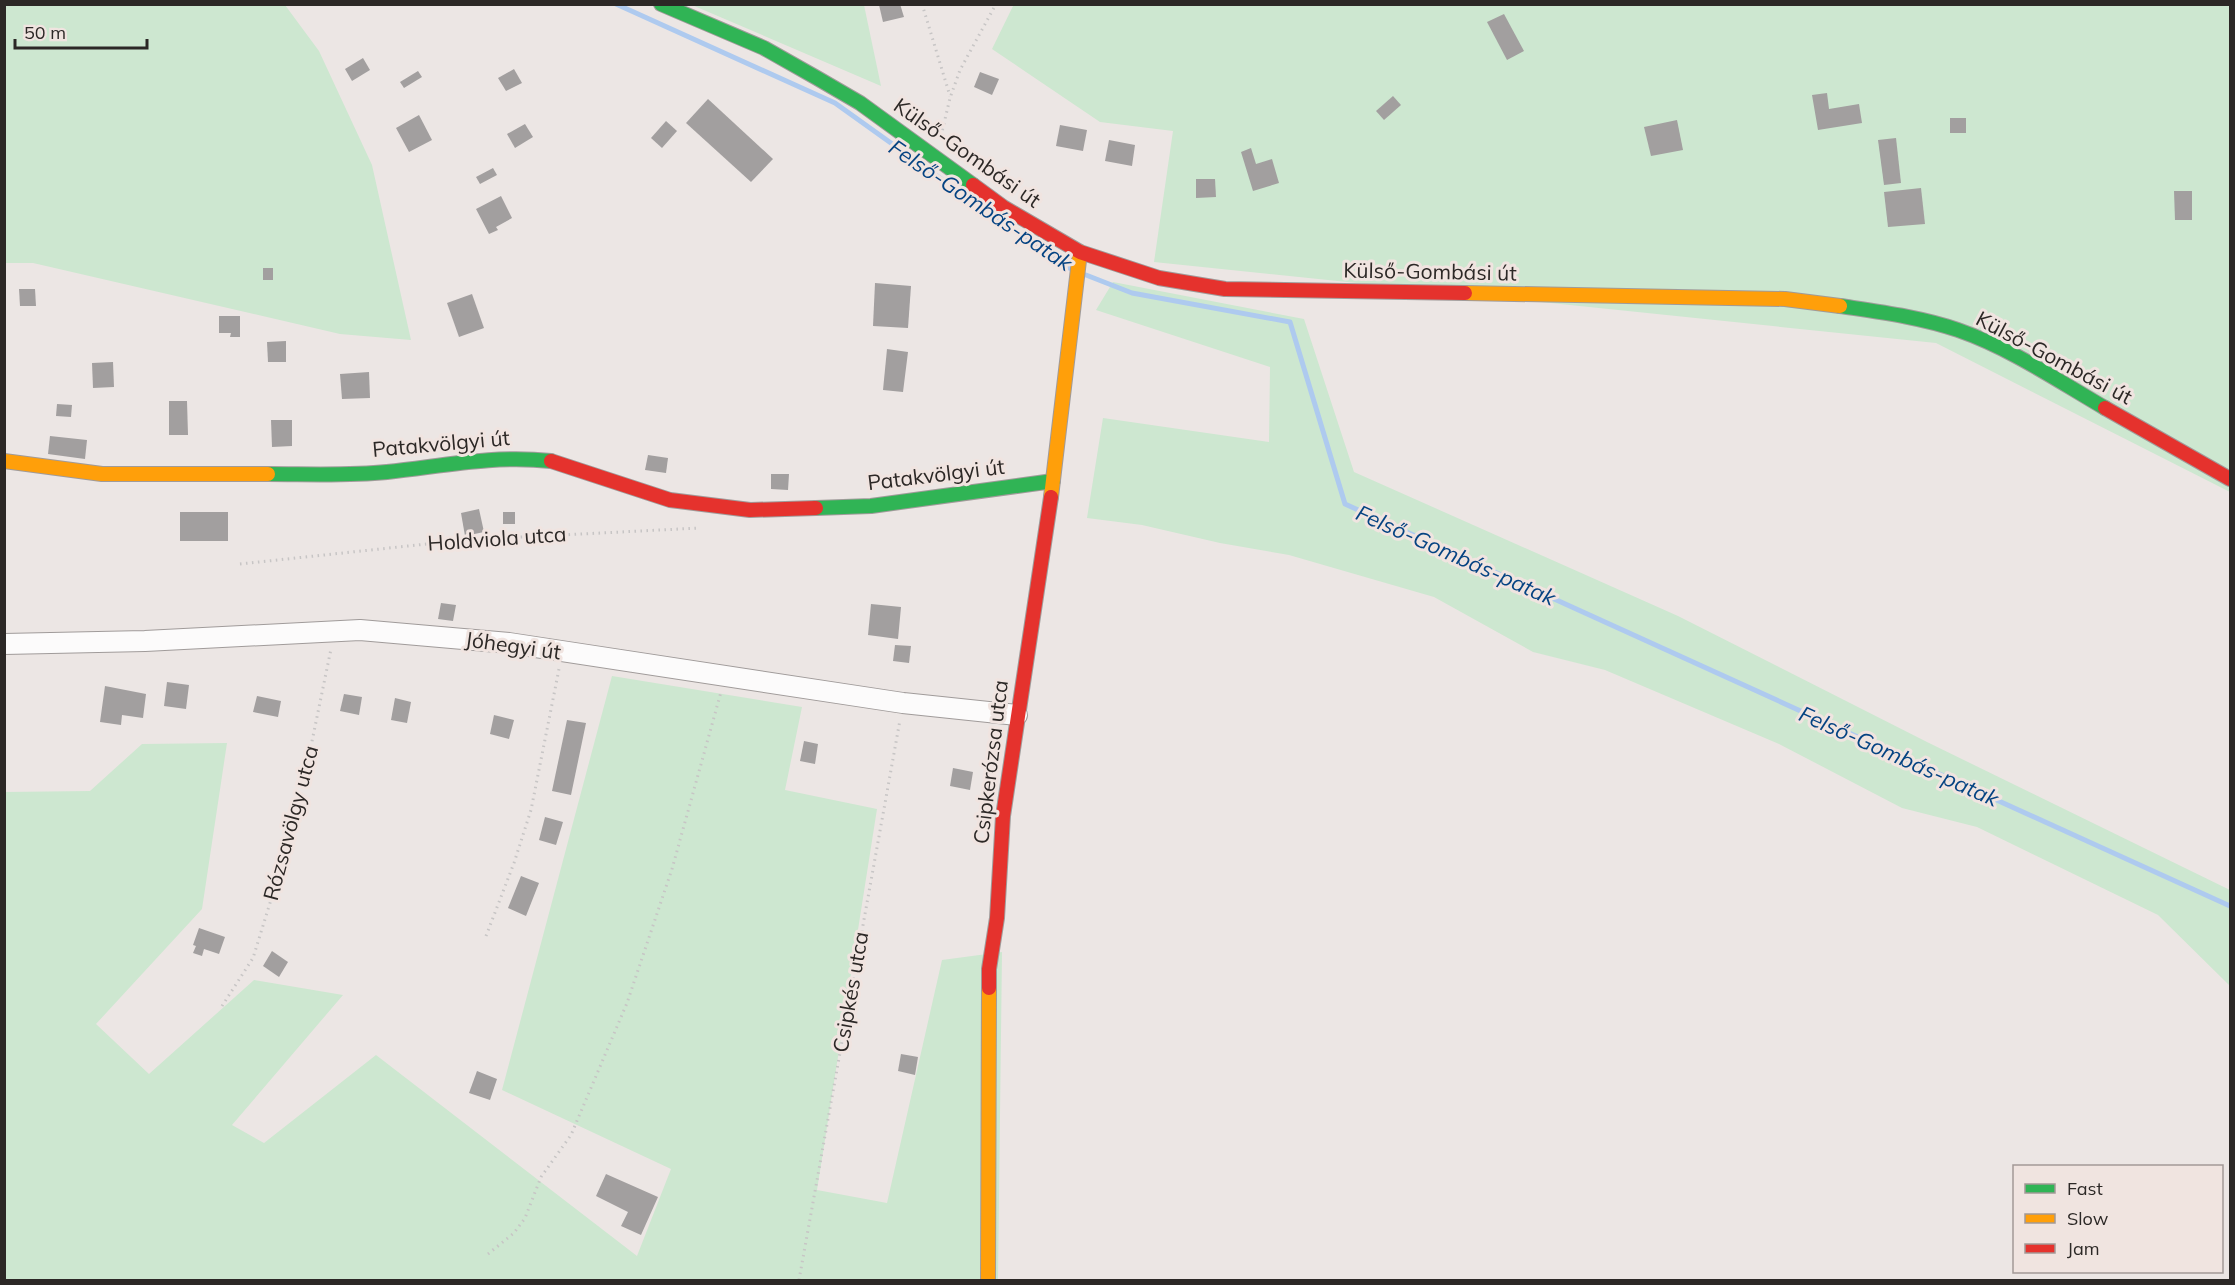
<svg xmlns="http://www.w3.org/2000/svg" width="2235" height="1285" font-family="Mulish,sans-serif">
<rect width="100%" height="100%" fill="#ece6e4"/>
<g fill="#cde7d0">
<polygon points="1014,4 2230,5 2230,492 1936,343 1154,262 1173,131 1100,122 992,49"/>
<polygon points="4,5 285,5 319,51 372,165 411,340 340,334 33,263 5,263"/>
<polygon points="692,5 864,5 881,86"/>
<polygon points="1113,282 1304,319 1354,472 1678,616 1927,742 2230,890 2230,986 2158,915 1977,827 1902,808 1779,744 1605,670 1533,652 1434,597 1289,555 1220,543 1142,525 1087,518 1103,418 1269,442 1270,367 1096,310"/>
<polygon points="612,676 802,707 785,790 877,809 817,1190 887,1203 942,960 1002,952 998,1280 5,1280 4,792 90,791 142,744 227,743 202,909 96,1024 149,1074 254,980 343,995 232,1125 264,1143 376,1055 637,1256 671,1169 502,1090"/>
</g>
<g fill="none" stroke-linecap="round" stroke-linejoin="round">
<g stroke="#aecaef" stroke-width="5">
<polyline points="616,4 835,103 951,186"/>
<polyline points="998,219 1069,268"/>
<polyline points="1086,275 1132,293 1290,322 1345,504 2230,906"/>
</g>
</g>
<g fill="#a29f9f">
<polygon points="900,4 904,17 883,22 879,5"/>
<polygon points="1504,14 1524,51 1507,60 1487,22"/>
<polygon points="363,58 370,70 352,81 345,69"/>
<polygon points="514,69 522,83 506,91 498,78"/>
<polygon points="418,71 422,77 404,88 400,82"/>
<polygon points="980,72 999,79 992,95 974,87"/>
<polygon points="1827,93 1829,109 1859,104 1862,123 1818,130 1812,95"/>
<polygon points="1393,96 1401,105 1384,120 1376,111"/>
<polygon points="708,99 773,159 751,182 686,123"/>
<polygon points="419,115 432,140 409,152 396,128"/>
<rect x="1950" y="118" width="16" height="15"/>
<polygon points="1677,120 1683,150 1651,156 1644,127"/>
<polygon points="666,121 677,131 662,148 651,138"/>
<polygon points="525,124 533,137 515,148 507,134"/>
<polygon points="1060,125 1087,130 1083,151 1056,146"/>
<polygon points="1896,138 1901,183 1884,185 1878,140"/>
<polygon points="1109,140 1135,145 1132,166 1105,161"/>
<polygon points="1251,148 1256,164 1272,159 1279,183 1253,191 1241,152"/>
<polygon points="493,168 497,175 480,184 476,177"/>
<polygon points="1196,179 1215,179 1216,197 1196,198"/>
<polygon points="1921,188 1925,224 1888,227 1884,192"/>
<polygon points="2174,191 2192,191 2192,220 2175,220"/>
<polygon points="501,196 512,218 496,227 498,230 489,234 476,209"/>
<rect x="263" y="268" width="10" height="12"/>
<polygon points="875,283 911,286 908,328 873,326"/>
<polygon points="19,289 35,289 36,306 20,306"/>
<polygon points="472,294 484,328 459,337 447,303"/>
<polygon points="219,316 240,316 240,337 230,337 231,333 219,333"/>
<polygon points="286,341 286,362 268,362 267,342"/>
<polygon points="887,349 908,352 903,392 883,390"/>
<polygon points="113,362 114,387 93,388 92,363"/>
<polygon points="369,372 370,398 342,399 340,374"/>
<polygon points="169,401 187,401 188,435 169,435"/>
<polygon points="57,404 72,405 71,417 56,416"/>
<polygon points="271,420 292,420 292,446 272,447"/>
<polygon points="50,436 87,440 85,459 48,454"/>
<polygon points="648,455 668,458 666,473 645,470"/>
<polygon points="771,474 789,474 788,490 771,489"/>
<polygon points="479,509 484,532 465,536 461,513"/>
<rect x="180" y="512" width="48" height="29"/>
<rect x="503" y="512" width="12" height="12"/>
<polygon points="441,603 456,605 453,621 438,619"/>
<polygon points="871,604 901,607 898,639 868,635"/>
<polygon points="895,645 911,646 909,663 893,661"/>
<polygon points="167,682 189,685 186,709 164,706"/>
<polygon points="105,686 146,694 143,718 122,715 121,725 100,722"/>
<polygon points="344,694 362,697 359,715 340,711"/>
<polygon points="257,696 281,701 278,717 253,712"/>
<polygon points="395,698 411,702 407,723 391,720"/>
<polygon points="494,715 514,720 509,739 490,734"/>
<polygon points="567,720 586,723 571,795 552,791"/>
<polygon points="804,741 818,744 815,764 800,761"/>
<polygon points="953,768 973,772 970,790 950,786"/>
<polygon points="545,817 563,822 556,845 539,840"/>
<polygon points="521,876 539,883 526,916 508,908"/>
<polygon points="199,928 225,937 219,954 204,949 202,956 193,953 196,946 193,945"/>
<polygon points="272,951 288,962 279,977 263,966"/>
<polygon points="901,1054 918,1057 915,1075 898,1071"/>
<polygon points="477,1071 497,1079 490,1100 469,1093"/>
<polygon points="606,1174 658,1197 641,1235 621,1226 628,1212 596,1196"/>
</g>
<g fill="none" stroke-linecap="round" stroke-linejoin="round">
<defs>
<polyline id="street" points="4,644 145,641 360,630 509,643 903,703 1017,715"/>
<g id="fast">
<polyline points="661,4 764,48 817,78 860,103 973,185"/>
<path d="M1840,306c40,6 80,11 118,24 52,18 99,50 147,78"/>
<path d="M268,474c39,0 80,2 119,-2 57,-6 105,-17 164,-11"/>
<polyline points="816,508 871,506 1053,481"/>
</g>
<g id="slow">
<polyline points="1465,293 1785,299 1840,306"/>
<polyline points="4,461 102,474 268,474"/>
<polyline points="1051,497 1080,252"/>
<polyline points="988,1280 989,988"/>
</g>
<g id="jam">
<polyline points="973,185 1003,207 1080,252 1159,278 1225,289 1465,293"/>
<polyline points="2105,408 2230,479"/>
<polyline points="551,461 670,500 750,510 816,508"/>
<polyline points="989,988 989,969 997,918 1003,816 1051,497"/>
</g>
</defs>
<use href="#street" stroke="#a09b9a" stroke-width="22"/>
<use href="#fast" stroke="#a09b9a" stroke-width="16"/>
<use href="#slow" stroke="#a09b9a" stroke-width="16"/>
<use href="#jam" stroke="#a09b9a" stroke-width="16"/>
<g stroke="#c7c5c5" stroke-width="3" stroke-dasharray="1.5 4.5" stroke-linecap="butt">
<polyline points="922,4 950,96"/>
<polyline points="941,136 950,98 960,70 996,4"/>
<polyline points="240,564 464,540 699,528"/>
<polyline points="486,936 514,863 531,810 559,669"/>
<polyline points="222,1006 253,958 296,819 331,649"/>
<polyline points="488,1254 514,1233 525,1218 541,1177 571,1135 627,1003 672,869 721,692"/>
<polyline points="799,1280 900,720"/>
</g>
<use href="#street" stroke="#fcfbfb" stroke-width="20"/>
<use href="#fast" stroke="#30b455" stroke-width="14"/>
<use href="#slow" stroke="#ff9f0a" stroke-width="14"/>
<use href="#jam" stroke="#e5322d" stroke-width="14"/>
</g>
<g text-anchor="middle" stroke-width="6" stroke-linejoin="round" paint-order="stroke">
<g font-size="21" fill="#2c2826" stroke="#f0e4e0">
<text transform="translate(967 153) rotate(35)" y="7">Külső-Gombási út</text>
<text transform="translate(1430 272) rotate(1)" y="7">Külső-Gombási út</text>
<text transform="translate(2054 358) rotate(28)" y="7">Külső-Gombási út</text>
<text transform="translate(441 444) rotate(-5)" y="7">Patakvölgyi út</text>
<text transform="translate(936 475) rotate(-7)" y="7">Patakvölgyi út</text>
<text transform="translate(497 539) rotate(-4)" y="7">Holdviola utca</text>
<text transform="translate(513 646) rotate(8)" y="7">Jóhegyi út</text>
<text transform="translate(991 762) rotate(-83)" y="7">Csipkerózsa utca</text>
<text transform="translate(291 823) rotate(-75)" y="7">Rózsavölgy utca</text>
<text transform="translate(851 992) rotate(-80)" y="7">Csipkés utca</text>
</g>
<g font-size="22" font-style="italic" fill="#054382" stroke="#f0e4e0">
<text transform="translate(981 205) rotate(34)" y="8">Felső-Gombás-patak</text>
<text transform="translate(1456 555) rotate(24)" y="8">Felső-Gombás-patak</text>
<text transform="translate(1899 756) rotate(24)" y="8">Felső-Gombás-patak</text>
</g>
</g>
<rect width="2235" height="1285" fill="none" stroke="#2c2826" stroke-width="12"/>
<rect x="2013" y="1165" width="210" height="108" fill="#f0e4e0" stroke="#a29996" stroke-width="1.5"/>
<rect x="2025" y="1184" width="30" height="9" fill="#30b455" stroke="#a29996" stroke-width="1.5"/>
<text x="2067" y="1195" font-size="18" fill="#2c2826">Fast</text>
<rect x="2025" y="1214" width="30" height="9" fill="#ff9f0a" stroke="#a29996" stroke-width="1.5"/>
<text x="2067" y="1225" font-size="18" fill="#2c2826">Slow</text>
<rect x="2025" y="1244" width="30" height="9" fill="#e5322d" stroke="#a29996" stroke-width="1.5"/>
<text x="2067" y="1255" font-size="18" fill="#2c2826">Jam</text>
<path d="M15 39v9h132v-9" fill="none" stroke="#2c2826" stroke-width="3"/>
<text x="24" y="39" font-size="18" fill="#2c2826" stroke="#f0e4e0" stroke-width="4.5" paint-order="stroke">50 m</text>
</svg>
